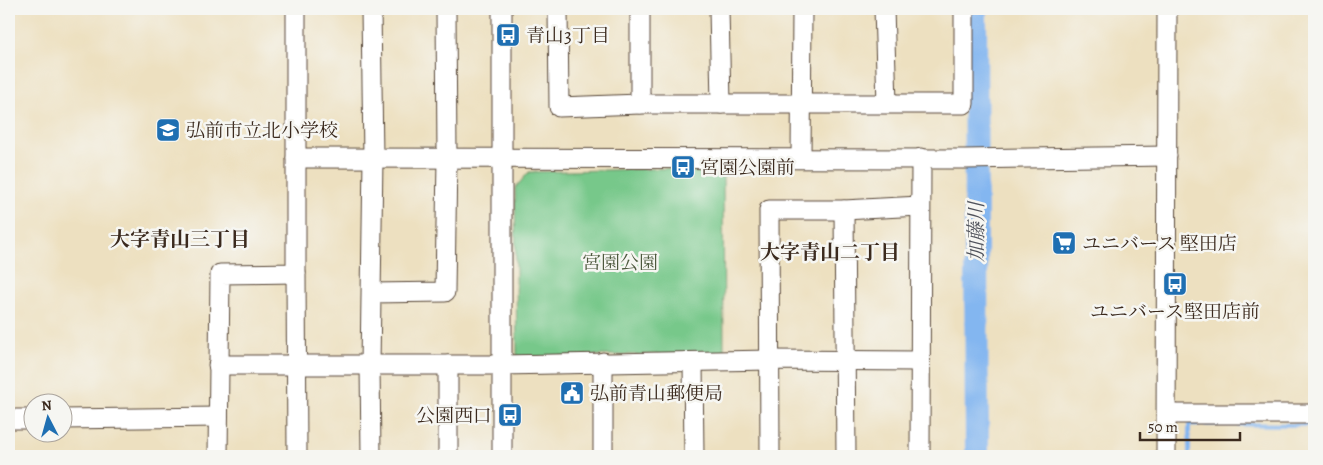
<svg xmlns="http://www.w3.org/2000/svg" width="1323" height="465" font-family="Alegreya,'Noto Serif JP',serif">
<rect width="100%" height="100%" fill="#f6f6f2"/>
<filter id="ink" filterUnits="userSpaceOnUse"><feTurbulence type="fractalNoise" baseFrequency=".02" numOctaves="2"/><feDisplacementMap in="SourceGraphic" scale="10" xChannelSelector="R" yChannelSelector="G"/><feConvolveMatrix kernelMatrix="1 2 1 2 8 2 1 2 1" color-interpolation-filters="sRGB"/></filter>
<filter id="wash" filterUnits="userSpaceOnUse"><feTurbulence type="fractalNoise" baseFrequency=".0096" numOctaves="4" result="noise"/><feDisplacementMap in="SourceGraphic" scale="20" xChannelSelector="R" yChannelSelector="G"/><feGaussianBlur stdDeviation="1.12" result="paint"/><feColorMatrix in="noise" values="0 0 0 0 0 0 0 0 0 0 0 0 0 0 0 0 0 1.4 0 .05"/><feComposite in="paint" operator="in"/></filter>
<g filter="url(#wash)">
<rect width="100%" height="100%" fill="#ede0c0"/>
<polygon fill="#77c88a" stroke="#597954" points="723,167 724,353 517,357 515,188 529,172"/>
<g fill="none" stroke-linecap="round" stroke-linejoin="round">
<polyline stroke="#83b6f0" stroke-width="4" points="1189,456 1189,424 1314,425"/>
<polyline stroke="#83b6f0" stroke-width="24" points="975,9 977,456"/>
</g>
</g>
<g filter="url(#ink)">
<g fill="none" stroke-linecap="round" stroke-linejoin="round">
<defs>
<g id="minor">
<polyline points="558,9 559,107 640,104 964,104 964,9"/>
<polyline points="719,9 721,104"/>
<polyline points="884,9 887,103"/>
<polyline points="640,104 640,9"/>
<polyline points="296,158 965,159 1167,156"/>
<polyline points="801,158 802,9"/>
<polyline points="844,210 846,456"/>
<polyline points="296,273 297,456"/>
<polyline points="372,293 445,292 447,158 446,9"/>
<polyline points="603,362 603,456"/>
<polyline points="693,362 694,456"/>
<polyline points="218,365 502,365 770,360 920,361"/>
<polyline points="1166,414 1314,414"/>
<polyline points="9,419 32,419"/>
<polyline points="62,419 218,417"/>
<polyline points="218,456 220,274 296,273 296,9"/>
<polyline points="371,456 370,365 373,158 371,9"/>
<polyline points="448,456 448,365"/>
<polyline points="502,456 502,9"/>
<polyline points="770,456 769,210 844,210 920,206"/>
<polyline points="920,456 921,158"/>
<polyline points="1166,456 1167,9"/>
</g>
</defs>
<use href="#minor" stroke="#564536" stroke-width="21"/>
<use href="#minor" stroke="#fff" stroke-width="19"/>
</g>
</g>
<defs>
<symbol id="bus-square" viewBox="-11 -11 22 22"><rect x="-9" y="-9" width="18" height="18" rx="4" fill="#1f6fb2" stroke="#f6f6f2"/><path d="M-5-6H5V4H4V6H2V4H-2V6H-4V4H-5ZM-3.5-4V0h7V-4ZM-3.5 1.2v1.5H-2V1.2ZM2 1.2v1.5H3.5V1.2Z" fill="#fff"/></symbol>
<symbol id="school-square" viewBox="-11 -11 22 22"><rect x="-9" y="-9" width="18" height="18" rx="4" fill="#1f6fb2" stroke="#f6f6f2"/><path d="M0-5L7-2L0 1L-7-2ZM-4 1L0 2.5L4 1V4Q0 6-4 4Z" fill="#fff"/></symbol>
<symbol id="supermarket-square" viewBox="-11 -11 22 22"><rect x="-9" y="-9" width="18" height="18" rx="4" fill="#1f6fb2" stroke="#f6f6f2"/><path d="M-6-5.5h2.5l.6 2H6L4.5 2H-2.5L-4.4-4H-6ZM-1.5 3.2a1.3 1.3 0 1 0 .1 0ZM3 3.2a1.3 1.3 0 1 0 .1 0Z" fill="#fff"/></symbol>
<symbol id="civic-square" viewBox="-11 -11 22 22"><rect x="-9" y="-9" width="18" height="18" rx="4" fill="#1f6fb2" stroke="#f6f6f2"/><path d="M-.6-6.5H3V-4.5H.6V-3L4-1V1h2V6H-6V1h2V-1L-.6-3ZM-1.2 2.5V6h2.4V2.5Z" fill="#fff"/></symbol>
</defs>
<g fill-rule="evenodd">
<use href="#bus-square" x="494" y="21" width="28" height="28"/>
<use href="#school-square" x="154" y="116" width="28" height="28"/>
<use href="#bus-square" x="669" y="153" width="28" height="28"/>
<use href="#supermarket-square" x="1050" y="229" width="28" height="28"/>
<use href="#bus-square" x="1161" y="270" width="28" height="28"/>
<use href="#civic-square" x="558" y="379" width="28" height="28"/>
<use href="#bus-square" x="496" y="401" width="28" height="28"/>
</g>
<g text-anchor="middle" stroke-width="5" stroke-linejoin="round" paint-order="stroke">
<g font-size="19" fill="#3b2a1e" stroke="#f6f6f2" text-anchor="start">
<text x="526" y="42">青山3丁目</text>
<text x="186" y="137">弘前市立北小学校</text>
<text x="700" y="174">宮園公園前</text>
<text x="1082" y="250">ユニバース 堅田店</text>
<text x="1175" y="318" text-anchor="middle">ユニバース堅田店前</text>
<text x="590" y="400">弘前青山郵便局</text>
<text x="492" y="422" text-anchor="end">公園西口</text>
</g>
<g font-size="19" fill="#4d593e" stroke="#f6f6f2">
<text x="620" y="269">宮園公園</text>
</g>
<g font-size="20" font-style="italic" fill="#51545d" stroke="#f6f6f2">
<text transform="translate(976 232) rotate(-90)" y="7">加藤川</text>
</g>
<g font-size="20" font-weight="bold" fill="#3b2a1e" stroke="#f6f6f2">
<text x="180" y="246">大字青山三丁目</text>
<text x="830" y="259">大字青山二丁目</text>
</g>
</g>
<rect width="1323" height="465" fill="none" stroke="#f6f6f2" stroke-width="30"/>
<g transform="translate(48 418) rotate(354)"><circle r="24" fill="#f6f6f2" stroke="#aba49d"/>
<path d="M0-4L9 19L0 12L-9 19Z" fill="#1f6fb2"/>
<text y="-8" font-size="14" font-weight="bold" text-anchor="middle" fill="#3b2a1e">N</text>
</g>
<path d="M1140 432v8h100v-8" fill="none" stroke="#3b2a1e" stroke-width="2.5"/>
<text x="1148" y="432" font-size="15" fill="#3b2a1e" stroke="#f6f6f2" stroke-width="4" paint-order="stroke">50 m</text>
</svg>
